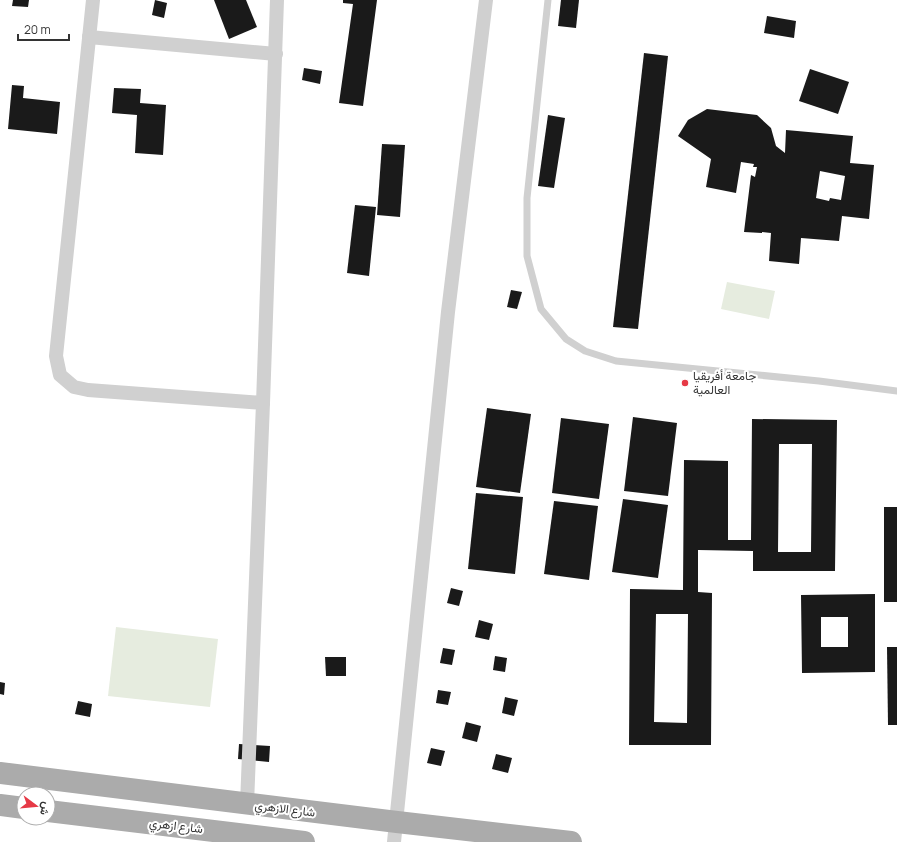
<svg xmlns="http://www.w3.org/2000/svg" width="897" height="842" font-family="Manrope,Vazirmatn,sans-serif">
<rect width="100%" height="100%" fill="#fff"/>
<g fill="#e6ecdf">
<polygon points="727,282 775,291 769,319 721,309"/>
<polygon points="116,627 218,639 210,707 108,696"/>
</g>
<g fill="#1a1a1a" fill-rule="evenodd">
<polygon points="13,0 29,0 28,7 12,6"/>
<polygon points="155,0 167,3 164,18 152,15"/>
<polygon points="214,0 246,0 257,27 229,39"/>
<polygon points="343,0 377,0 363,106 339,103 353,4 343,3"/>
<polygon points="561,0 579,0 576,28 558,26"/>
<polygon points="767,16 796,21 794,38 764,33"/>
<polygon points="644,53 668,56 638,329 613,327"/>
<polygon points="304,68 322,71 320,84 302,80"/>
<polygon points="810,69 849,82 838,114 799,101"/>
<polygon points="12,85 24,86 23,98 60,102 57,134 8,129"/>
<polygon points="114,88 141,89 140,103 166,105 163,155 135,153 137,115 112,113"/>
<path d="M707,109l50,6 14,13 5,18 9,7 1,-23 67,6 -3,27 24,2 -5,54 -27,-3 -3,25 -38,-3 -2,26 -30,-3 2,-28 -9,-1v1l-18,-1 7,-57 4,2 2,-10h-4l1,-3 -13,-2 -5,31 -30,-6 5,-28 -33,-23 10,-16zM820,171l25,5 -4,24 -11,-2 -1,3 -13,-3z"/>
<polygon points="548,115 565,118 554,188 538,186"/>
<polygon points="382,144 405,145 400,217 377,215"/>
<polygon points="355,205 376,207 369,276 347,273"/>
<polygon points="511,290 522,292 517,309 507,307"/>
<polygon points="487,408 531,414 520,493 476,487"/>
<polygon points="633,417 677,423 668,496 624,491"/>
<polygon points="561,418 609,424 599,499 552,493"/>
<path d="M752,419l85,1 -2,151h-82v-20l-55,-1v42l14,1 -1,152h-82l1,-156 53,1 1,-130 44,1v79h23zM779,444h33l-1,108h-33zM656,614h32l-1,109 -33,-1z"/>
<polygon points="476,493 523,497 515,574 468,569"/>
<polygon points="623,499 668,505 658,578 612,572"/>
<polygon points="554,501 598,506 589,580 544,574"/>
<rect x="884" y="507" width="13" height="95"/>
<polygon points="451,588 463,591 459,606 447,603"/>
<path d="M875,594v78l-73,1 -1,-78zM821,617h27v30h-27z"/>
<polygon points="479,620 493,624 489,640 475,637"/>
<polygon points="887,647 897,647 897,725 888,725"/>
<polygon points="443,648 455,650 452,665 440,663"/>
<polygon points="495,656 507,658 505,672 493,670"/>
<polygon points="325,657 346,657 346,676 326,676"/>
<polygon points="0,682 5,683 4,695 0,694"/>
<polygon points="438,690 451,692 448,705 436,703"/>
<polygon points="505,697 518,700 514,716 502,713"/>
<polygon points="78,701 92,704 90,717 75,714"/>
<polygon points="466,722 481,726 477,742 462,738"/>
<polygon points="239,744 270,746 269,762 238,759"/>
<polygon points="431,748 445,751 441,766 427,763"/>
<polygon points="496,754 512,758 508,773 492,769"/>
</g>
<g fill="none" stroke-linecap="round" stroke-linejoin="round">
<polyline stroke="#d0d0d0" stroke-width="7" points="548,0 527,198 527,256 541,309 566,339 585,351 616,361 819,381 897,391"/>
<g stroke="#d0d0d0" stroke-width="14">
<polyline points="93,0 56,356 60,375 74,387 88,390 263,403"/>
<polyline points="89,37 276,54"/>
<polyline points="247,804 263,403 277,0"/>
<polyline points="394,842 448,312 486,0"/>
</g>
<g stroke="#ababab" stroke-width="22">
<polyline points="0,773 397,822 571,842"/>
<polyline points="0,805 24,808"/>
<polyline points="48,811 304,842"/>
</g>
</g>
<circle fill="#e63946" stroke="#fff" stroke-width="1.5" cx="685" cy="383" r="4"/>
<g text-anchor="middle" stroke-width="4" stroke-linejoin="round" paint-order="stroke">
<g font-size="12" fill="#333" stroke="#fff" text-anchor="start">
<text x="693" y="380">جامعة أفريقيا<tspan x="693" dy="14">العالمية</tspan></text>
</g>
<g font-size="12" fill="#333" stroke="#fff">
<text transform="translate(285 809) rotate(7)" y="4">شارع الازهري</text>
<text transform="translate(176 826) rotate(7)" y="4">شارع ازهري</text>
</g>
</g>
<g transform="translate(36 806) rotate(106)"><circle r="19" fill="#ffffff" stroke="#adadad"/>
<path d="M0-3L7 15L0 10L-7 15Z" fill="#e63946"/>
<text y="-6" font-size="11" font-weight="bold" text-anchor="middle" fill="#333333">ش</text>
</g>
<path d="M18 34v6h51v-6" fill="none" stroke="#333333" stroke-width="2"/>
<text x="24" y="34" font-size="12" fill="#333333" stroke="#ffffff" stroke-width="3" paint-order="stroke">20 m</text>
</svg>
